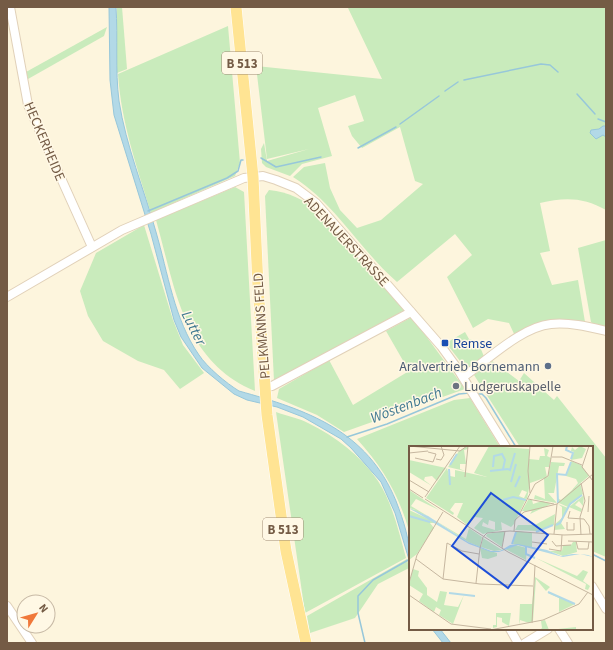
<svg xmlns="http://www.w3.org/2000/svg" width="613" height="650" font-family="'Source Sans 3',sans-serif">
<rect width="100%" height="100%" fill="#fdf5dd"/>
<g fill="#c9ebbc">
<polygon points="117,7 122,7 127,69 117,73"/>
<path d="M341,7h265v203c-22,-13 -42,-13 -66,-7l10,48 -10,2 12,32 26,-5 7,42 -20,-1 -50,15 -6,-13 -21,-4 -15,9 -26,-51 25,-22 -17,-21 -58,48c-38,-33 -60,-77 -104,-105l11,-10 21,-4 5,25 10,22 17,18 24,-8 42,-36 -8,-3 -15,-54 -38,21 -10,-12 -4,-10 16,-5 -9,-26 -37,13 14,48 -30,8 -12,12 -24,-9 -4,-4 -1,-14 3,-6 3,18 42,-12 -42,10 -11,-93 126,13 -34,-71z"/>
<path d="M228,26l12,137 -5,13 -84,37c-14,-46 -30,-91 -33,-139z"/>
<polygon points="107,27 104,36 28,79 26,72"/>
<path d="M235,187l9,5 11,199c-72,-30 -80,-104 -99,-171z"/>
<path d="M269,190c20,2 34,9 49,22l87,98 -131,71 -9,-185z"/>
<polygon points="144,225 173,320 183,345 204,373 180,389 164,370 138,361 103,341 88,316 80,291 96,253"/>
<polygon points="606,240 606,326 594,325 591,322 578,248"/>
<polygon points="412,317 465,389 344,432 317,415 277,398 279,389 329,360 353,405 409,371 386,331"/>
<polygon points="465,332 469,339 478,342 485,359 467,370 446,343"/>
<polygon points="492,361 519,381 524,373 554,400 557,396 606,458 606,557 592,551 592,447 520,447 474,375"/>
<path d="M470,398l30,49h-90v87c-11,-39 -26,-65 -53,-95l97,-39z"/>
<path d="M276,412c11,4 23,6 32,11 27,13 53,33 70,58 15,23 21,52 28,77l-101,55z"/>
<polygon points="407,559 409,568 378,584 355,618 310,633 307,616"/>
</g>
<g fill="#b2d9e7" stroke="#97c7da">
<path d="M109,7h7c2,31 -1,63 3,94 7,45 25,88 37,131 12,41 18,87 43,123 8,12 27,28 40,36 68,19 128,39 157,110 8,21 14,39 14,62l-15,-50 -14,-31 -30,-34 -10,-9 -38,-22 -26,-10 -30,-7 -13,-6 -32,-26 -21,-31 -7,-17 -23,-86 -37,-119 -4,-35z"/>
<polygon points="603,126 606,126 606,137 603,135 596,139 590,133 591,130 599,129"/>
<polygon points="432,629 440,629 451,643 443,643"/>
</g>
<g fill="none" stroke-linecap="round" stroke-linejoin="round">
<g stroke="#97c7da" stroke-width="1.5">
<polyline points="464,80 541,64 550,65 558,72"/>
<polyline points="445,91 458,82"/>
<polyline points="577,94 595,114"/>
<polyline points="598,119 606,122"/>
<polyline points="400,124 439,96"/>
<polyline points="358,148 396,127"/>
<polyline points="261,158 276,167 321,157"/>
<polyline points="148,211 227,178 238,171 241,160 243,160"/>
<polyline points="477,394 482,394 486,398 516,447"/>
<polyline points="347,437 387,424 459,394 469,393"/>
<polyline points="592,554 606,561"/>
<polyline points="365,643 358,613 358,596 373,580 410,559"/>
</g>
<defs>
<g id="minor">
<polyline points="10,7 28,105 92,247"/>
<polyline points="7,297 122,230 244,178 263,176 276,180 296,188 316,203 441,346 457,368 506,447"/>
<path d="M463,377c25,-17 58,-50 88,-53 18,-2 38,3 55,7"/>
<polyline points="265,387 272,386 411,312"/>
<polyline points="592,586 606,609"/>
<polyline points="7,606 32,643"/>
<polyline points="510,629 518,643"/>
<polyline points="559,629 568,643"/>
<polyline points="525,643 548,629"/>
</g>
<polyline id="major" points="236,7 253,177 258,286 267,415 286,551 306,643"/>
</defs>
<use href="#minor" stroke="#e1d1b9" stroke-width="10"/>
<use href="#major" stroke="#fff" stroke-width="12"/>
<use href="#minor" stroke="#fff" stroke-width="8"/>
<use href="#major" stroke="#ffe493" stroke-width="11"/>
</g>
<rect fill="#1a4fb4" stroke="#fff8e5" stroke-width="1.5" x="441" y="339" width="8" height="8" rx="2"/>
<circle fill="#5c6f8a" stroke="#fff8e5" stroke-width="1.5" cx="548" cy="366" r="4"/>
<circle fill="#6b7280" stroke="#fff8e5" stroke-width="1.5" cx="456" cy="386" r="4"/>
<g text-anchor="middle" stroke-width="3" stroke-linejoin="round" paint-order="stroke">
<g fill="#fff8e5" stroke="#9e8a75" stroke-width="1">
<rect x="222" y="52" width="40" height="22" rx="3"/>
<rect x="263" y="518" width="40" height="22" rx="3"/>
</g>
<g font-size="13" font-weight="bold" fill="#745b45">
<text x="242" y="68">B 513</text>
<text x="283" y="534">B 513</text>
</g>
<g font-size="14" fill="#745b45" stroke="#fff8e5">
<text transform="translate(45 141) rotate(67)" y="5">HECKERHEIDE</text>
<text transform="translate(347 241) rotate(47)" y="5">ADENAUERSTRASSE</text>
<text transform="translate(261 326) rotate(-94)" y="5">PELKMANNS FELD</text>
</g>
<g font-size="14" fill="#164399" stroke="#fff8e5" text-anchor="start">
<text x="453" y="348">Remse</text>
</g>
<g font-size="14" fill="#4e5e75" stroke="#fff8e5" text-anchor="end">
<text x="540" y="371">Aralvertrieb Bornemann</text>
</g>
<g font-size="14" fill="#5b616d" stroke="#fff8e5" text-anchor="start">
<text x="464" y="391">Ludgeruskapelle</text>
</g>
<g font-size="15" font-style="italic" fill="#407991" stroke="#fff8e5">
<text transform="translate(194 328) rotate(63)" y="5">Lutter</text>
<text transform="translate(406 405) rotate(-21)" y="5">Wöstenbach</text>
</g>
</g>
<g transform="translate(409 446)">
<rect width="184" height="184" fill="#fdf5dd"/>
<path d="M59,0v3l-4,1 2,14h-6v5l5,2 -17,-4 11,-16zM80,0l40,3v10l10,1 1,-4h5l-1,-8 5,2 -2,6 4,2 -2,9h-4l2,10 -17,6 -3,16 -3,-1 3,-6 -5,-2 -3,6 7,3 -12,25 -3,3 -10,-5 1,8 -19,4 -9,-6 9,-10 -8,-1 -8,8 -10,-8 6,-14h-8l-5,7 4,3 -1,2 -27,-17 21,-30 3,11v-3l5,1v-7l32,7 -13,-4zM80,74l6,2v8l-13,-4 1,-4 5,3zM171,0l6,3 -4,9 -11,2 3,-8 -3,-1 1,-4 3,3zM0,14l37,8 -9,13 -5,-5 -7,1 -1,3 8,6 -23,-14zM162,15l10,4 8,11 -17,14 6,-7 -2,-4 -10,-3zM142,16l14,1 -1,3h-5l-5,27h-6l9,10 -23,-4 1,-4 10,4 -1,-21 4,-1zM171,37l3,11 -15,13 -9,-4 -2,-5 4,2zM0,44l30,20 -23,-11 -5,7 55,33 3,-11 13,9 -2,10 -12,-5 -40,-26 -19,-7 7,1 -7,-2zM175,49l-1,11 -4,-5 -4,4 7,4 -1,3 -12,-5zM119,54h4l1,4 9,-3 9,3 -21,10 2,-3h-10zM149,58l10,4 -7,15 4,6 -11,1 1,-6 7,-6v-11zM0,64l28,13h-7l4,5 -17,26 -8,6zM146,68l-1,11 -17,6 -22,-1 3,-5h17zM96,85l-3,16 -16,-11 1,-2zM107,85l16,2v15l-19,-4zM74,92l19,12 -8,1 -13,-4zM164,96h3l1,10 -14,4 -14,-5h13l1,-6h8zM106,99l12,3 -1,12 -21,-11zM71,102l17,5v3l-9,3 -6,-1zM127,112l41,18 6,-6 5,2 -5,9 7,5 -2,4 -3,-1 1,-5zM4,123l6,2 -1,5 9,12v7l10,7 3,-11 7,1 -3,13 14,2 6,-12 -11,29 -14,-9 2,-5 -5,-3 -2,5 -15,-11 4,-7 -14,-9zM126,131l15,10 -4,4 -10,-12 -3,42 -4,2 -9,-3 -1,5 1,-21h12zM139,147v-1l27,12 -16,8v-14zM87,167h15l-2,13 -7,-4v-4l-5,-1v10l-4,1v-3h3zM136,174l4,10 27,-3v3h-36l2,-2 -1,-7z" fill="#c9ebbc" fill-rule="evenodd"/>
<path d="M0,62l19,8 40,26 23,9h9l10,-6 8,-1 29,6 14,6 11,-2h8l8,1 5,2 -13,-3 -17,3 -45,-12 -19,7h-8l-22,-8z" fill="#b2d9e7"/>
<path fill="none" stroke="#b2d9e7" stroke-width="2" d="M158,0l-1,4 7,3 -2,6M41,19l7,-11M84,21l1,-11 8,-2 3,6 -2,9M40,23l1,16M99,23l2,1 5,-17M81,25l18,-2M102,36l5,-18M106,41l5,-11M94,54l10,-3 13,3M149,57l-1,-29 9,1 5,-13M0,70l21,6M147,79l4,-2 10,-19 12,-9M127,86l17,-7M103,98l4,-12M117,101v7l9,4M139,146l27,12M40,147l26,3"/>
<path fill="none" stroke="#c6b7a0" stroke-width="1" d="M0,0l51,5 7,-5M121,0l-2,25 2,22M180,0l-7,21 11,14M0,7l19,-2M143,11h10l20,8M6,12l18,4 3,-8 -8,-2M27,13l5,1 3,-5 -3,-9M56,31l3,-31M0,34l20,12M172,37l4,18 -5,16 1,18M0,43l14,9M16,51l35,-51M16,53l83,53 85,43M119,53l26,5M148,58l36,-30M161,65l-2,7 16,1 5,7 1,8M179,66l1,-16M110,69l16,-31 13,-8 5,-30M158,76v8h7v-7M105,85l1,-11 9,-8 33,-8M145,88l3,-30M143,95l4,5 15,-1M159,95l25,1M167,95l2,8h10l1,-7M123,96l15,2M93,102l3,-17M140,103l12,2 1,-16M7,113l27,20 37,5 53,2M34,133l4,-36 15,8 17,3M0,137l8,-28 26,-43M67,137l4,-35 3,-11 4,-4 23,-2 54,4 29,-1M0,149l42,29 40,5M123,177l3,-58M81,184l53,-10 36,-16 9,-12"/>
<path fill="#1d4ed8" fill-opacity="0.15" stroke="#1d4ed8" stroke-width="2" d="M82,47l57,42 -40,53 -56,-42z"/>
<rect width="184" height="184" fill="none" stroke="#745b45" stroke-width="2"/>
</g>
<rect width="613" height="650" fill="none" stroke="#745b45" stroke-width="16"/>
<g transform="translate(36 614) rotate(53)"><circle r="19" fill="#fff8e5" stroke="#c7b9a5"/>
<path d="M0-3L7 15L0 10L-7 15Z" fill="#f0783a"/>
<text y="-6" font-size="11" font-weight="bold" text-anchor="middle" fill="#745b45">N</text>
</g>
</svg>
